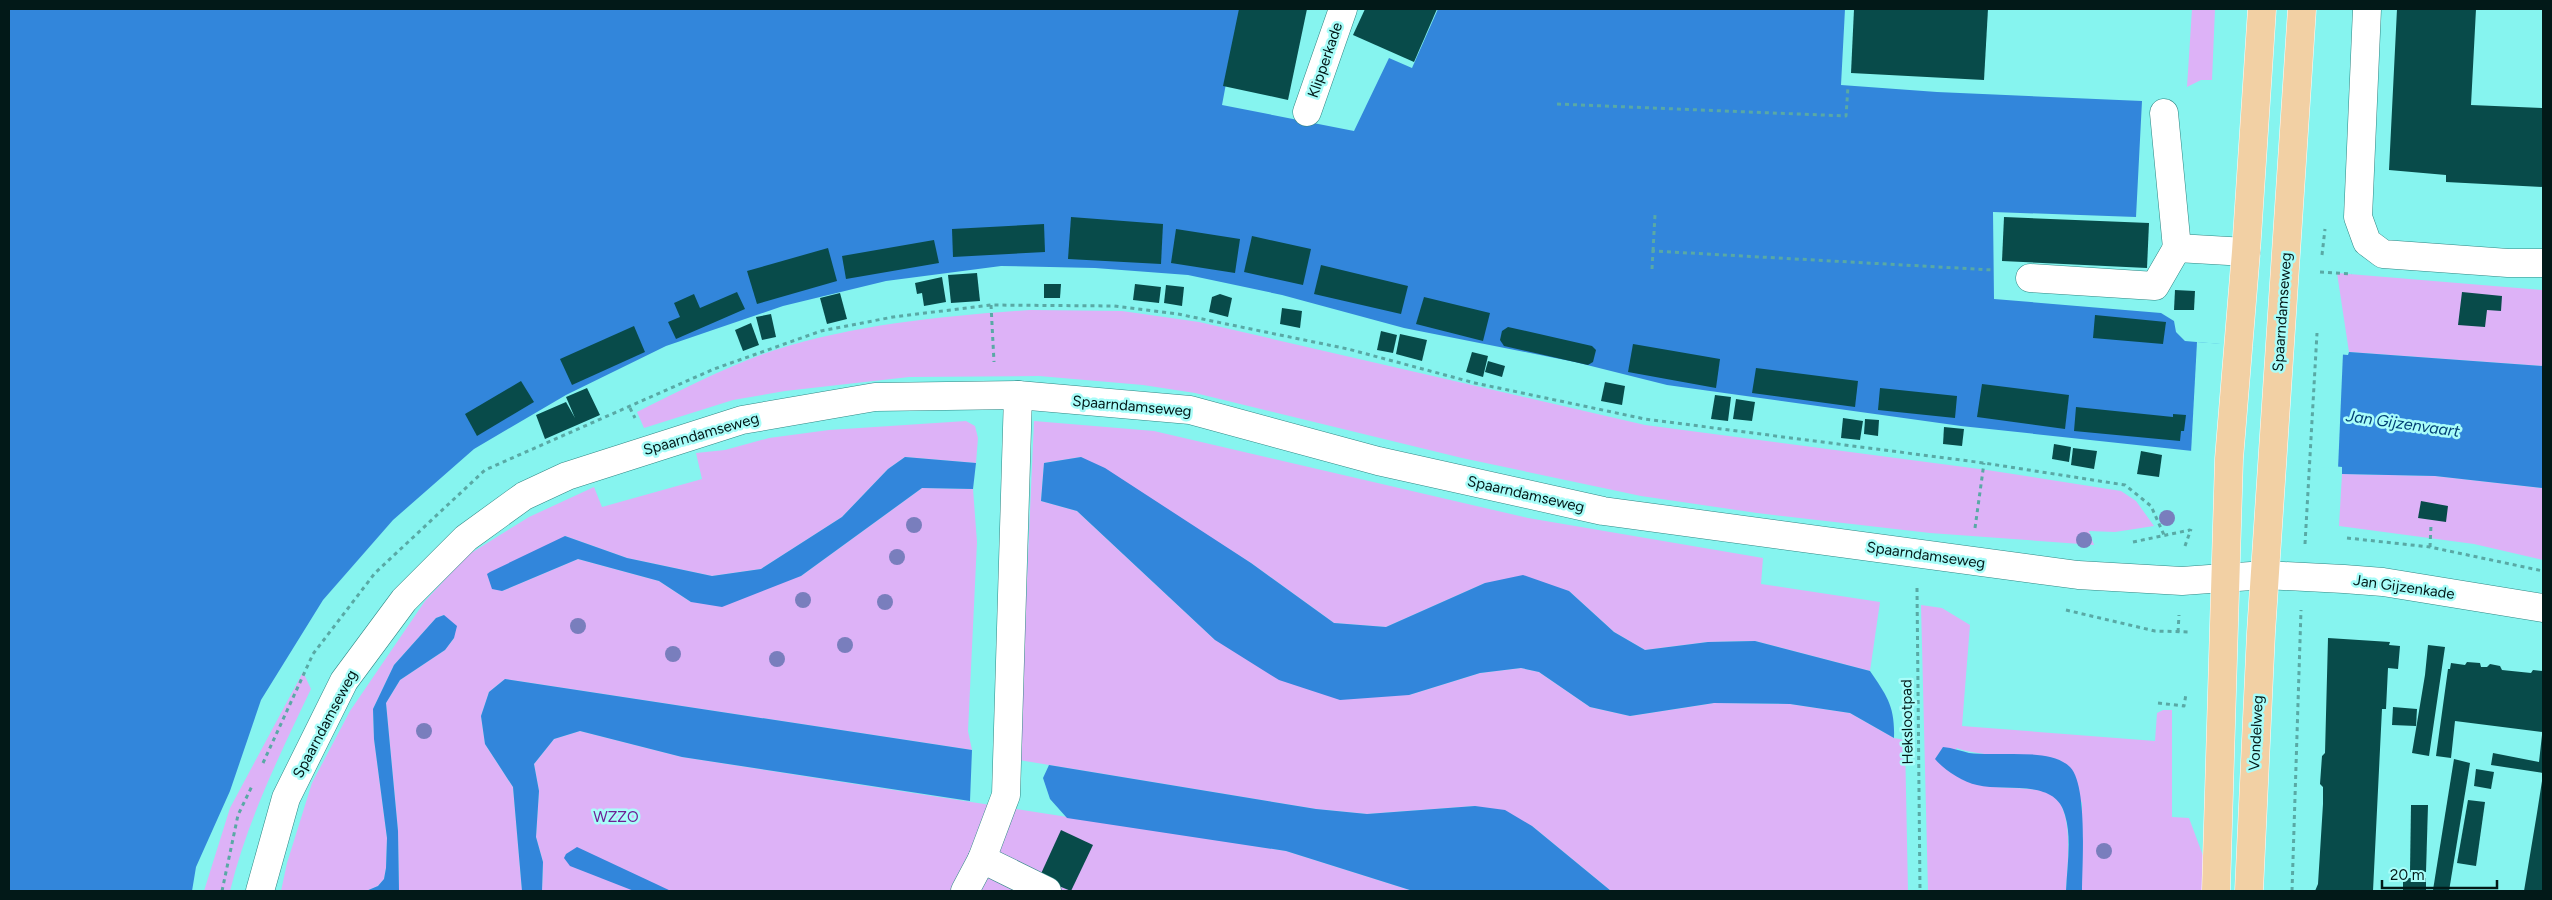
<svg xmlns="http://www.w3.org/2000/svg" width="2552" height="900" font-family="Figtree,sans-serif">
<rect width="100%" height="100%" fill="#86f4ef"/>
<g fill="#ddb2f7">
<polygon points="2192,9 2215,9 2212,80 2201,80 2187,87"/>
<polygon points="2337,273 2543,290 2543,366 2349,352"/>
<path d="M1030,310l92,1 77,11 446,103 342,45 134,21 15,10 18,25 -39,6 -26,-1 5,14 -164,-12 -173,-20 -116,-17 -179,-38 -267,-65 -52,-8 -104,-9 -130,1 -124,14 -52,9 -89,28 -7,-16c44,-22 92,-47 138,-62 83,-26 169,-34 255,-40z"/>
<polygon points="966,421 975,426 978,438 976,463 905,457 888,469 842,517 761,569 712,576 627,558 565,536 502,591 578,559 659,581 691,602 801,576 922,488 973,489 977,542 968,731 972,750 505,679 489,692 481,716 485,744 513,787 522,891 399,891 398,831 386,703 400,680 445,650 454,638 444,615 436,618 394,665 373,709 374,739 387,838 386,868 384,879 378,886 366,891 281,891 287,863 312,783 350,711 425,601 468,555 529,517 594,487 602,507 702,479 696,453 725,450 769,438 829,430"/>
<polygon points="1034,421 1154,431 1528,518 1763,558 1761,584 1880,602 1870,671 1755,641 1708,642 1645,650 1614,632 1569,591 1485,583 1386,627 1334,623 1251,563 1081,457 1044,463 1041,501 1077,511 1215,640 1409,695 1480,673 1521,668 1539,672 1590,707 1630,716 1714,703 1790,704 1850,713 1894,738 1905,740 1908,891 1611,891 1532,826 1475,806 1367,814 1316,809 1019,760"/>
<polygon points="2342,474 2435,476 2543,488 2543,560 2474,544 2339,526"/>
<path d="M1921,605l21,3 28,17 -8,101 193,15 2,-28 6,-3h9v107l17,1 16,43v30h-123v-88l-22,-43c-34,-7 -71,-1 -104,-12l5,29c17,9 32,10 51,11 13,1 30,0 41,8 22,14 14,72 13,95h-138z"/>
<path d="M303,672l8,17c-31,65 -64,132 -81,202h-26l26,-83z"/>
<polygon points="580,731 682,757 1286,851 1413,891 542,891 543,862 536,837 539,791 534,764 554,739"/>
</g>
<g fill="#3286db">
<polygon points="9,9 1240,9 1222,105 1354,131 1389,58 1412,68 1438,9 1845,9 1841,85 1937,92 2142,101 2136,217 1993,212 1994,299 2161,313 2174,321 2176,332 2185,341 2348,355 2349,352 2543,366 2543,488 2435,476 2342,474 2342,467 1961,426 1667,385 1575,362 1404,328 1282,295 1188,275 1095,268 1001,266 886,281 783,306 666,346 566,395 474,449 393,520 323,600 261,700 230,791 196,867 192,891 9,891"/>
<polygon points="905,457 976,463 973,489 922,488 801,576 722,607 691,602 659,581 578,559 502,591 492,589 487,574 490,572 565,536 627,558 712,576 761,569 842,517 888,469"/>
<path d="M1081,457l24,11 146,95 83,60 52,4 99,-44 38,-8 46,16 45,41 31,18 63,-8 47,-1 115,30c17,25 25,35 24,67l-44,-25 -60,-9 -76,-1 -84,13 -40,-9 -51,-35 -18,-4 -41,5 -71,22 -69,5 -61,-20 -64,-40 -138,-129 -36,-10 3,-38z"/>
<polygon points="444,615 457,626 454,638 445,650 400,680 386,703 398,831 399,891 366,891 378,886 384,879 386,868 387,838 374,739 373,709 394,665 436,618"/>
<polygon points="505,679 972,750 970,801 682,757 580,731 554,739 534,764 539,791 536,837 543,862 542,891 522,891 513,787 485,744 481,716 489,692"/>
<path d="M1943,747c10,1 18,4 26,6 28,4 81,-6 101,14 18,18 12,98 12,124h-16c1,-24 6,-53 -1,-76 -9,-37 -60,-23 -88,-30 -14,-3 -33,-15 -42,-26z"/>
<polygon points="1049,765 1316,809 1367,814 1475,806 1505,810 1532,826 1611,891 1413,891 1286,851 1067,818 1050,799 1043,778"/>
<polygon points="577,847 671,891 634,891 570,866 564,858 566,854"/>
</g>
<polygon fill="#86f4ef" points="2197,342 2343,353 2338,469 2191,453"/>
<g fill="#084b4a">
<polygon points="1239,9 1307,9 1288,100 1223,86"/>
<polygon points="1365,9 1437,9 1414,62 1353,35"/>
<polygon points="1854,9 1988,9 1984,80 1851,73"/>
<polygon points="2397,9 2476,9 2471,105 2543,108 2543,187 2446,182 2446,175 2389,170"/>
<polygon points="1071,217 1163,224 1161,264 1068,259"/>
<polygon points="2004,217 2149,223 2147,268 2002,261"/>
<polygon points="1044,224 1045,252 953,257 952,229"/>
<polygon points="1176,229 1240,239 1235,273 1171,263"/>
<polygon points="1252,236 1311,249 1303,285 1244,272"/>
<polygon points="934,240 939,263 846,279 842,256"/>
<polygon points="828,248 837,281 757,304 747,271"/>
<polygon points="1321,265 1408,286 1401,314 1314,294"/>
<polygon points="977,273 980,301 951,303 948,275"/>
<polygon points="942,277 946,302 924,306 922,293 917,294 915,283"/>
<polygon points="1044,284 1061,284 1060,298 1044,298"/>
<polygon points="1135,284 1161,287 1159,303 1133,300"/>
<polygon points="1166,285 1184,287 1182,306 1164,303"/>
<polygon points="2175,290 2195,291 2194,310 2174,310"/>
<polygon points="737,292 745,309 676,339 668,322 680,317 674,303 694,294 700,308"/>
<polygon points="2462,292 2502,296 2501,311 2487,310 2485,327 2458,325"/>
<polygon points="840,293 847,319 827,324 820,298"/>
<polygon points="1220,294 1232,298 1228,317 1209,312 1212,297"/>
<polygon points="1424,297 1490,313 1483,341 1416,324"/>
<polygon points="1282,308 1302,311 1300,328 1280,324"/>
<polygon points="771,314 776,337 762,340 756,317"/>
<polygon points="2095,315 2166,322 2163,344 2093,338"/>
<polygon points="751,323 759,345 743,351 735,330"/>
<polygon points="634,326 645,352 572,385 560,359"/>
<polygon points="1508,327 1592,346 1596,350 1593,362 1588,365 1504,346 1500,340 1502,331"/>
<polygon points="1381,331 1397,335 1393,353 1377,350"/>
<polygon points="1400,334 1427,340 1422,361 1396,354"/>
<polygon points="1633,344 1720,359 1716,388 1628,372"/>
<polygon points="1472,352 1488,356 1483,377 1466,372"/>
<polygon points="1488,361 1505,366 1502,377 1485,372"/>
<polygon points="1756,368 1858,381 1855,407 1752,393"/>
<polygon points="521,381 534,402 477,436 465,414"/>
<polygon points="1605,382 1625,386 1622,405 1601,401"/>
<polygon points="1982,384 2069,395 2065,429 1977,417"/>
<polygon points="587,388 600,415 545,439 536,415 566,402 575,418 566,397"/>
<polygon points="1880,388 1957,396 1955,418 1878,410"/>
<polygon points="1715,395 1731,397 1728,421 1711,419"/>
<polygon points="1736,399 1755,402 1752,421 1733,419"/>
<polygon points="2076,407 2173,417 2173,414 2186,415 2184,431 2181,431 2180,441 2074,431"/>
<polygon points="1843,418 1863,421 1860,440 1841,438"/>
<polygon points="1865,419 1879,420 1878,436 1864,434"/>
<polygon points="1944,427 1964,429 1962,446 1943,444"/>
<polygon points="2054,444 2071,447 2069,462 2052,459"/>
<polygon points="2073,448 2097,451 2094,469 2071,465"/>
<polygon points="2141,451 2162,455 2159,477 2137,474"/>
<polygon points="2421,501 2448,506 2446,522 2418,518"/>
<polygon points="2328,638 2390,642 2389,645 2400,646 2398,669 2388,668 2386,709 2382,709 2373,891 2315,891 2318,884 2323,804 2323,787 2320,784 2322,756 2325,753"/>
<polygon points="2428,645 2445,647 2429,756 2412,753 2425,675"/>
<polygon points="2467,662 2480,663 2481,667 2487,667 2490,664 2500,666 2502,670 2531,673 2533,670 2543,671 2543,732 2455,721 2451,758 2436,756 2448,669 2450,669 2451,663 2465,665"/>
<polygon points="2393,707 2417,709 2416,726 2392,725"/>
<polygon points="2542,735 2543,773 2491,765 2493,753 2539,762"/>
<polygon points="2454,759 2470,763 2449,891 2438,891 2433,890"/>
<polygon points="2476,769 2494,772 2491,789 2474,786"/>
<polygon points="2542,781 2543,891 2524,891 2537,813"/>
<polygon points="2468,800 2485,802 2476,866 2457,863"/>
<polygon points="2411,805 2428,805 2426,872 2410,872"/>
<polygon points="1061,830 1093,845 1071,891 1039,878"/>
<rect x="2403" y="878" width="23" height="13"/>
</g>
<g fill="none" stroke-linecap="round" stroke-linejoin="round">
<defs>
<g id="minor">
<polyline points="2367,9 2358,217 2367,242 2383,254 2508,263 2543,263"/>
<polyline points="1307,112 1343,9"/>
<polyline points="2164,113 2177,248 2246,252"/>
<polyline points="2030,278 2155,286 2177,248"/>
<polyline points="982,859 1047,891"/>
<polyline points="260,891 286,798 344,681 404,600 466,538 524,496 567,476 742,420 875,397 1018,395 1190,410 1378,461 1603,511 2078,575 2182,581 2265,575 2344,579 2383,582 2543,608"/>
<polyline points="965,891 982,859 1006,795 1018,395"/>
</g>
<g id="major">
<polyline points="2216,891 2229,459 2246,252 2262,9"/>
<polyline points="2249,891 2261,633 2302,9"/>
</g>
</defs>
<use href="#minor" stroke="#308784" stroke-width="29"/>
<use href="#major" stroke="#fff" stroke-width="29"/>
<g stroke="#59a9a5" stroke-width="3" stroke-dasharray="4 4" stroke-linecap="butt">
<polyline points="1557,104 1846,116 1848,86"/>
<polyline points="1653,251 1655,215"/>
<polyline points="2322,255 2325,229"/>
<polyline points="1652,269 1653,251 1993,270"/>
<polyline points="2320,272 2352,274"/>
<polyline points="991,305 994,362"/>
<polyline points="630,408 635,418"/>
<polyline points="1975,528 1984,463"/>
<polyline points="2347,538 2430,547 2543,571"/>
<polyline points="2133,542 2190,530"/>
<polyline points="2305,544 2317,333"/>
<polyline points="2185,546 2191,529"/>
<polyline points="2430,547 2431,525"/>
<polyline points="1917,588 1920,891"/>
<polyline points="2066,610 2155,631 2190,632"/>
<polyline points="2178,632 2179,615"/>
<polyline points="2158,703 2184,706 2186,694"/>
<polyline points="263,763 313,654 375,573 485,470 714,369 821,331 893,317 991,305 1114,306 1178,314 1348,349 1475,383 1645,419 1984,463 2125,485 2151,506 2164,535"/>
<polyline points="222,891 238,815 252,786"/>
<polyline points="2292,891 2301,610"/>
</g>
<use href="#minor" stroke="#fff" stroke-width="28"/>
<use href="#major" stroke="#f2d0a4" stroke-width="28"/>
</g>
<g fill="#797ebd">
<circle cx="2167" cy="518" r="8"/>
<circle cx="914" cy="525" r="8"/>
<circle cx="2084" cy="540" r="8"/>
<circle cx="897" cy="557" r="8"/>
<circle cx="803" cy="600" r="8"/>
<circle cx="885" cy="602" r="8"/>
<circle cx="578" cy="626" r="8"/>
<circle cx="845" cy="645" r="8"/>
<circle cx="673" cy="654" r="8"/>
<circle cx="777" cy="659" r="8"/>
<circle cx="424" cy="731" r="8"/>
<circle cx="2104" cy="851" r="8"/>
</g>
<g text-anchor="middle" stroke-width="5" stroke-linejoin="round" paint-order="stroke">
<g font-size="15" fill="#021918" stroke="#a9fdf9">
<text transform="translate(1325 60) rotate(-71)" y="5">Klipperkade</text>
<text transform="translate(2282 312) rotate(-86)" y="5">Spaarndamseweg</text>
<text transform="translate(1132 406) rotate(5)" y="5">Spaarndamseweg</text>
<text transform="translate(701 434) rotate(-16)" y="5">Spaarndamseweg</text>
<text transform="translate(1526 494) rotate(13)" y="5">Spaarndamseweg</text>
<text transform="translate(1926 555) rotate(8)" y="5">Spaarndamseweg</text>
<text transform="translate(2404 587) rotate(8)" y="5">Jan Gijzenkade</text>
<text transform="translate(1907 722) rotate(-91)" y="5">Hekslootpad</text>
<text transform="translate(325 724) rotate(-62)" y="5">Spaarndamseweg</text>
<text transform="translate(2256 733) rotate(-87)" y="5">Vondelweg</text>
</g>
<g font-size="15" fill="#6f1e94" stroke="#a9fdf9">
<text x="616" y="822">WZZO</text>
</g>
<g font-size="16" font-style="italic" fill="#003e75" stroke="#a9fdf9">
<text transform="translate(2403 423) rotate(8)" y="6">Jan Gijzenvaart</text>
</g>
</g>
<rect width="2552" height="900" fill="none" stroke="#021918" stroke-width="20"/>
<path d="M2382 880v8h115v-8" fill="none" stroke="#021918" stroke-width="2.5"/>
<text x="2390" y="880" font-size="15" fill="#021918" stroke="#a9fdf9" stroke-width="4" paint-order="stroke">20 m</text>
</svg>
